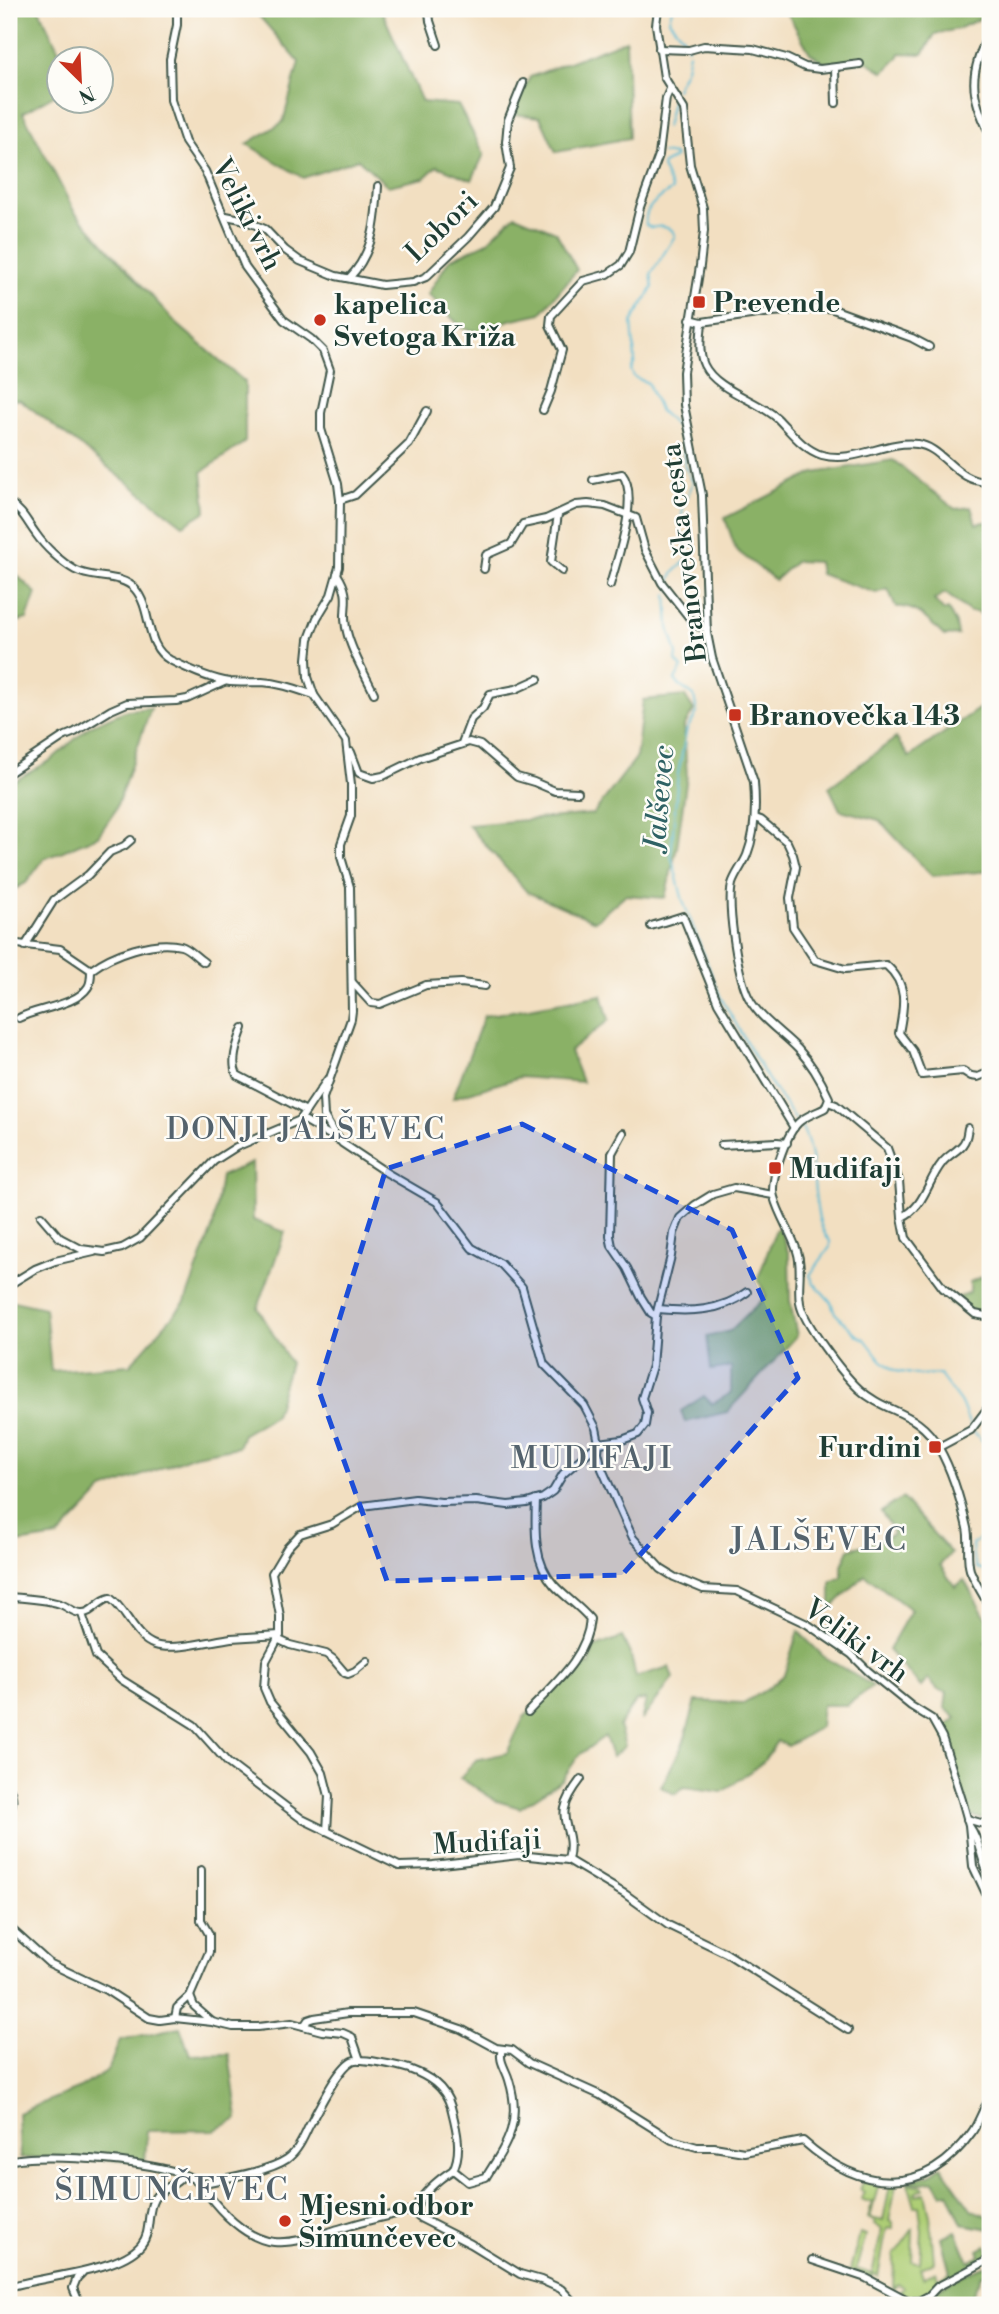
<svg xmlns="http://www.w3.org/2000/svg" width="999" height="2314" font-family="'Libre Bodoni',serif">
<rect width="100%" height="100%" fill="#fdfcf7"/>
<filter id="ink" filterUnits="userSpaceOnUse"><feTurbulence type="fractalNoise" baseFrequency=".0143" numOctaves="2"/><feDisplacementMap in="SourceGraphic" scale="14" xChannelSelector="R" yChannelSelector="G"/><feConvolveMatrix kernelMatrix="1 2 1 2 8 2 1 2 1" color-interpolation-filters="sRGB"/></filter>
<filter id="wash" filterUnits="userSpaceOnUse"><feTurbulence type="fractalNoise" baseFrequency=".00686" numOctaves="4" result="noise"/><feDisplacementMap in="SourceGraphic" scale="28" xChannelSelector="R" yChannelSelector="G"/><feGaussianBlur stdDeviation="1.57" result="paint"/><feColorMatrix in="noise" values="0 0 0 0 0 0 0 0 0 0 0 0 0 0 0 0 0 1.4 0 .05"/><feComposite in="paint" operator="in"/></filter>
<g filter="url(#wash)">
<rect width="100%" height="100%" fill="#f2dfc1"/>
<g fill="#aece75" stroke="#668654" stroke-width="2">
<polygon points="864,2181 884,2185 878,2187 870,2218 883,2221 890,2185 896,2185 889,2221 893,2222 893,2228 889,2228 886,2232 878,2276 872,2274 871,2278 850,2270 860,2233 866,2235 856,2269 872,2274 882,2229 874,2225 875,2222 868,2218 872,2203 861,2199 864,2192 860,2189"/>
<path d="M908,2183l15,3 1,3 -9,4 1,3 9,-3 5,23 4,46 -14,6 3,10 13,-7 2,8 12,-7 1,5c-15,9 -32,27 -51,15l3,-5 -5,-3 -5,5 1,-34 19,-26 -1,32 8,2 2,-32 -3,-25h-4z"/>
</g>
<g fill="#8ab166" stroke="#54774d" stroke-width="2">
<polygon points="9,9 39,9 63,59 60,60 59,92 23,113 74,211 177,324 245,382 245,442 202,472 206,511 183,525 19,399 9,401"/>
<polygon points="253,9 381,9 422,102 458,105 484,154 472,180 437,166 424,178 388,186 358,159 303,178 247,144 283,122 299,62"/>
<polygon points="785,9 990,9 990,14 958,29 935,34 923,54 900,53 898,58 884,72 866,61 828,65 810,53"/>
<polygon points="626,40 629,138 556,152 540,117 512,114 530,77"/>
<polygon points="515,215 556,232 577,270 541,313 509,320 484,333 462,328 428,294 449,260 486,243"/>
<path d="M893,460l62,49 16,-2 5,17 14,-3v97l-13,-6h-7l-25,-19 -11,7 10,11 4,-2 8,15 2,11 -14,1c-13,-13 -28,-31 -48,-29l-8,-18 -12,4 -56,-19 -2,-12 -22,-1 -21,19 -39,-30 -11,-32 89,-45z"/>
<polygon points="9,568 36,593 27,619 9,624"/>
<polygon points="685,696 694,710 684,726 687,776 677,847 665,898 625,895 595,921 527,892 468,825 593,814 636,758 643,700"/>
<polygon points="990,701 990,871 932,876 879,820 840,810 829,787 896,738 909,757"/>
<polygon points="151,708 115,811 98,836 44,859 26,883 9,892 9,784 51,760 90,726 127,710"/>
<polygon points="602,995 609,1020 570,1051 582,1082 520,1077 453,1098 484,1016"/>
<polygon points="252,1163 253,1220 285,1232 258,1308 290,1363 275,1415 243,1434 238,1447 195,1455 103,1490 58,1537 9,1544 9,1300 45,1308 51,1371 130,1365 185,1302 213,1226 221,1176"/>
<polygon points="780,1228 789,1255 790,1301 797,1336 727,1412 685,1422 681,1411 704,1396 712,1404 731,1393 731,1367 711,1370 707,1337 730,1331 766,1296 758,1279 776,1229"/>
<polygon points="990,1248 990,1323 948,1303 970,1292 970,1282 989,1274 986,1250"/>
<polygon points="902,1498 951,1553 940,1565 955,1587 964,1580 990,1625 990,1637 985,1642 990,1648 989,1818 978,1818 969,1815 943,1729 956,1718 945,1708 947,1692 938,1690 928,1679 921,1687 888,1650 911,1610 865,1575 831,1608 831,1582 842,1577 842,1565 849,1549 876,1542 893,1534 890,1525 881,1512"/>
<polygon points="798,1631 824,1657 873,1686 847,1705 822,1705 820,1727 788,1746 777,1741 763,1762 722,1792 684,1787 675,1794 661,1787 683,1744 696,1701 743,1703 766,1690 784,1675"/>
<polygon points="622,1637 631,1656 636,1677 669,1667 673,1678 641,1721 646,1700 636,1701 619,1726 625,1746 612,1757 605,1736 579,1755 562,1780 520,1808 497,1801 460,1778 476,1760 507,1753 524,1717 579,1666 590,1665 593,1648"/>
<polygon points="180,2027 190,2055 229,2054 238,2119 215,2130 147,2131 145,2161 20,2158 18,2113 80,2088 108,2070 120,2040"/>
<polygon points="941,2166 972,2210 990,2217 990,2229 962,2224 948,2192 942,2194 934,2181 922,2183 907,2181 929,2175"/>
<polygon points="956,2231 969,2262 980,2256 978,2250 986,2246 990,2256 951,2277 941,2237"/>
<path d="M990,2264v20l-2,-11 -7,2 -13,30h-43c7,-18 47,-35 65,-41z"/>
</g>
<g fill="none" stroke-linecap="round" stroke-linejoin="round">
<g stroke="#54b9d3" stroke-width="2">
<polyline points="672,9 669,20 686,41 688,48"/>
<polyline points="676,89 686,68 689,53"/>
<polyline points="666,127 673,97"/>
<path d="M662,153l12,2 1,3 -12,6 -1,3 10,23c-13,8 -29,17 -26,35l6,3c8,-3 13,-1 20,2l3,6 -24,38 2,13 -21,35 3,39 -4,9 3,7 14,6 11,27 22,21 4,36 8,15 -10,26 -3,22 8,12v16c-11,14 -19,12 -18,32"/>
<polyline points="667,594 669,628 677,654 676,661 682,668 675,680 680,686 694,696 697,713 687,729 678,774 671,855 683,901 720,996 767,1078 795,1119"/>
<path d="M801,1126c19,31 7,92 29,115v6l-20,28 3,7 18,20 4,11 22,22 8,4 16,21 14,11 22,4 22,-1 23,31 8,21"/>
<polyline points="974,1432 990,1448"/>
<path d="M990,1498l-4,22 -3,4c2,12 -1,14 -11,20l1,13 4,11 12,3 1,2"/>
</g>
</g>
</g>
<g filter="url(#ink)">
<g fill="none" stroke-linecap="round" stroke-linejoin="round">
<defs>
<g id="minor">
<polyline points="177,9 177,25 170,59 171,100 185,142 205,171 245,267 284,320 311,339 323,351 330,370 321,413 321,429 338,484 340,500 339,567 331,595 317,618 309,639 307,659 308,677 314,695 346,741 351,784 351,816 341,844 341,857 350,887 352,1011 351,1019 323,1098 324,1116 332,1130 342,1143 387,1173 437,1202 472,1248 501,1264 522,1287 544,1364 584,1405 596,1428 599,1443 598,1452 602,1469 626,1523 633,1538 661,1569 674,1577 703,1589 737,1591 807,1624 851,1654 868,1671 911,1706 932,1719 942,1737 962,1800 969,1825 973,1866 990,1902"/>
<polyline points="434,9 429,12 430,21 438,45"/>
<path d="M658,9l-2,16 8,52 20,32 6,56 13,43 1,23 -4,35 -17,106 1,33 18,90 5,138 5,25 42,124c2,24 2,50 -7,73 -4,10 -12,19 -15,29 -5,23 5,83 13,105 9,27 35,41 53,60 13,14 23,31 31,49l-4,10c-9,5 -20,8 -27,15 -12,12 -29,59 -24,74 5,19 17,35 23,54 6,17 0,35 3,52 3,20 44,72 59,86 27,25 60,21 80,59 13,23 22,53 28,80 3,13 -1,28 3,42 5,13 13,25 20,37"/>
<path d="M990,31c-21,41 -21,63 0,103"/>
<polyline points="659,49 689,50 704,46 753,49 786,58 805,67 820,69 860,64"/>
<polyline points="835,69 836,103"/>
<polyline points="226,216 241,219 265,229 285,250 300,261 336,276 382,285 413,282 426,277 468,237 494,207 510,168 506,142 508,120 523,83"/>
<path d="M350,277c24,-25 26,-58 28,-91"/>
<path d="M690,319l12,3c-1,13 -4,30 2,43 12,25 53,35 73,53 13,13 27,32 45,37 33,9 63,-15 95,-11 27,3 38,39 73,38"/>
<polyline points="702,322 772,312 830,308 912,338 929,347"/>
<polyline points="543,410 551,391 562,350 550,325 551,316 583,281 608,274 621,265 629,252 640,207 659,155 666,98 670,89"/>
<path d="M593,480l29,-6c18,22 -5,85 -12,111"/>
<polyline points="340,500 355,495 409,444 427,411"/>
<path d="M9,502c16,12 16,17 27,32 9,13 25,28 39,36 18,10 46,3 60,19 18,21 9,57 35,71 18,9 39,19 60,22 10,1 21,0 32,0 18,1 34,7 52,13"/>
<polyline points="558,514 551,562 562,571"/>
<polyline points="484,569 486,555 511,544 523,524 546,519 576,505 588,504 605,506 636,518 645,550 662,583 695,625 707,629"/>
<path d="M337,574c17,26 3,33 10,58 5,21 18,42 27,61"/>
<polyline points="462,743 471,719 483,708 490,694 516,689 538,679"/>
<polyline points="351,752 359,773 373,778 383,776 420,758 469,742 480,745 517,777 534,782 555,791 578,792"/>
<polyline points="9,773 63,737 75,732 111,710 127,703 176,701 187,699 224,682"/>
<path d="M755,818l6,2 26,22 6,13 3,12 -6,31 3,29 22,33 30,9 41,-4c23,20 18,42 13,68l14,18 9,24 41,-4 8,5 7,1 12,-5"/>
<polyline points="651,926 683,916 718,1003 794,1128"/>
<path d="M9,943l51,6 31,21c21,-16 63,-31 90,-24 8,2 16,12 23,16"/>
<polyline points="25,946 54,900 88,875 110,852 124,846 131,840"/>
<polyline points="352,982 371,1003 380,1004 426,985 461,983 485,986"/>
<path d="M19,1018c18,-10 57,-12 69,-31 3,-4 3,-12 3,-17"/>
<path d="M243,1028c-5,14 -13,33 -6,47l69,36"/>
<polyline points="828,1102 836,1105 887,1148 899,1181 902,1217 906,1238 943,1288 975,1314 990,1317"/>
<polyline points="300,1120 306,1121 338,1140"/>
<polyline points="623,1133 612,1153 610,1236 612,1246 627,1268 641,1297 651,1313 656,1316"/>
<polyline points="721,1145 777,1142 787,1143"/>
<polyline points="41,1216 60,1238 81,1249 104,1252 122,1248 140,1238 214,1161 236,1147 300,1120 327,1080"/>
<path d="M902,1217c22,-9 26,-37 40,-54 6,-8 16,-12 21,-19 4,-5 4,-11 5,-16"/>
<polyline points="9,1285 35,1269 55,1261 94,1252"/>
<path d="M658,1309c31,3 63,3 89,-17"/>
<polyline points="939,1447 971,1430 990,1405"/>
<path d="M9,1597c16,1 35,2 51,7 7,2 13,9 21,9 12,1 17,-13 29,-15 17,12 24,40 45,47 19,6 55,-4 76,-7 16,-1 33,-2 49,-3"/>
<path d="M82,1614l14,42 26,24 72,45 34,38 74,56 97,47 34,-1 86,-10 49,5c9,-38 -21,-37 13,-81"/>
<polyline points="277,1639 290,1645 326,1654 333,1659 345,1673 348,1674 355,1671 367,1661"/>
<path d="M528,1712c25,-27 59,-54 62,-93 -11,-13 -25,-22 -36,-34 -21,-23 -19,-56 -18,-85"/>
<path d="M9,1787c4,8 5,16 0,24"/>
<polyline points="967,1819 984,1824 990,1823"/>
<path d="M970,1827c11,15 10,33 20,50"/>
<polyline points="327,1831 329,1796 323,1773 311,1752 270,1702 264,1688 266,1661 280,1635 280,1616 272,1573 287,1548 300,1534 332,1524 362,1506 415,1499 441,1502 476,1501 508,1505 527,1503 543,1498 553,1491 563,1474 599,1443 622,1440 638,1434 645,1425 647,1413 642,1398 652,1366 656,1316 671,1256 674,1233 680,1218 695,1205 713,1194 734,1188 773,1195"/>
<polyline points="568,1860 625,1894 668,1925 726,1953 848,2030"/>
<polyline points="9,1927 49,1963 106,1990 149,2018 160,2020 175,2018 212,2022 233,2027 258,2027 292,2023 322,2031 343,2033 352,2037 360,2060"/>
<polyline points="190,1996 194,2006 211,2021"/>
<polyline points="175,2018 177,2008 190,1996 209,1952 209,1934 201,1920 201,1870"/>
<path d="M304,2026l4,-6 6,-2 34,-5h66l47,16 35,19 16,2 17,13 71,32 72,45 25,7h17l30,5 59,-11c56,50 121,59 169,-9 7,-10 10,-22 18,-33"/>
<path d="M9,2161c31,-9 162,0 187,20 7,6 12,14 18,21 14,17 37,38 60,40 22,2 47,-8 68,-14 23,-7 47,-13 72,-18"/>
<path d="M453,2170l15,12 18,-5c22,-35 36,-55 23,-97 -3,-11 -11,-19 -7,-31"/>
<path d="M199,2184c23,-5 69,-12 88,-25 10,-7 16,-20 21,-31 8,-15 29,-59 44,-67 6,-4 48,5 57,8 19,7 36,17 42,38 5,20 12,44 2,63 -13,8 -38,28 -38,44l5,4 51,26 49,30 21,6 20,9 15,16"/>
<polyline points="812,2260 866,2278 909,2301 919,2301 926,2297"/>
<path d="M9,2287c33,-11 109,-15 132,-42 11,-13 5,-32 13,-46 7,-12 22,-12 29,-24"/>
<polyline points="80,2305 73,2288 77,2278 82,2273"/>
<polyline points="920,2305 937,2287 990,2259"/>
</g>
</defs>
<use href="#minor" stroke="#3f5549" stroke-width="10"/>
<use href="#minor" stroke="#fff" stroke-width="6"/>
</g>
</g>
<path fill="#1d4ed8" fill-opacity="0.2" stroke="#1d4ed8" stroke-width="5" stroke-dasharray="14 9" stroke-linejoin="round" d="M522,1124l210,106 66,148 -176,197 -235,6 -69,-193 68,-219z"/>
<g fill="#c8321e" stroke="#fdfcf7" stroke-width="2.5">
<rect x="692" y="295" width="14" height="14" rx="3.5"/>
<circle cx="320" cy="320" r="7"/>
<rect x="728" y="708" width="14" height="14" rx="3.5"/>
<rect x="768" y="1161" width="14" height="14" rx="3.5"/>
<rect x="928" y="1440" width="14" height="14" rx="3.5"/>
<circle cx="285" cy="2221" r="7"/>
</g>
<g text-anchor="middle" stroke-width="5" stroke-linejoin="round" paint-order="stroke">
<g font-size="28" fill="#1f3d34" stroke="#fdfcf7">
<text transform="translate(248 214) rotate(63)" y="10">Veliki vrh</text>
<text transform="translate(441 226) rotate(-44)" y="10">Lobori</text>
<text transform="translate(683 553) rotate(-97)" y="10">Branovečka cesta</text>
<text transform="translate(857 1640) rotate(36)" y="10">Veliki vrh</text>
<text transform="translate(487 1841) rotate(-3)" y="10">Mudifaji</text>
</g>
<g font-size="28" font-weight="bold" fill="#1f3d34" stroke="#fdfcf7" text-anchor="start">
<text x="713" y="312">Prevende</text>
<text x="334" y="314">kapelica<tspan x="334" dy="32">Svetoga Križa</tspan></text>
<text x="749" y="725">Branovečka 143</text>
<text x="789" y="1178">Mudifaji</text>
<text x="921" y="1457" text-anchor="end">Furdini</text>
<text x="299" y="2215">Mjesni odbor<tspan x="299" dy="32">Šimunčevec</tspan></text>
</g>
<g font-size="30" font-style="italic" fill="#2f6264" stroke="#fdfcf7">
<text transform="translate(659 798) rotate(-85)" y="10">Jalševec</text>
</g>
<g font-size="30" letter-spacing="2" fill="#54636d" stroke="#fdfcf7">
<text x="306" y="1139">DONJI JALŠEVEC</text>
<text x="592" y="1468">MUDIFAJI</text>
</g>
<g font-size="32" letter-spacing="2" fill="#54636d" stroke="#fdfcf7">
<text x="819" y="1550">JALŠEVEC</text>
<text x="172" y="2200">ŠIMUNČEVEC</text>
</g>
</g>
<rect width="999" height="2314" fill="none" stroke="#fdfcf7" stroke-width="35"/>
<g transform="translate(80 80) rotate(156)"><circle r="33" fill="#fdfcf7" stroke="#a4b0a9" stroke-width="2"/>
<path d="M0-5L12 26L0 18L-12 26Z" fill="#c8321e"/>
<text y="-10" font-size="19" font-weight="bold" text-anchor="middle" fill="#1f3d34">N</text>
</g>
</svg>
